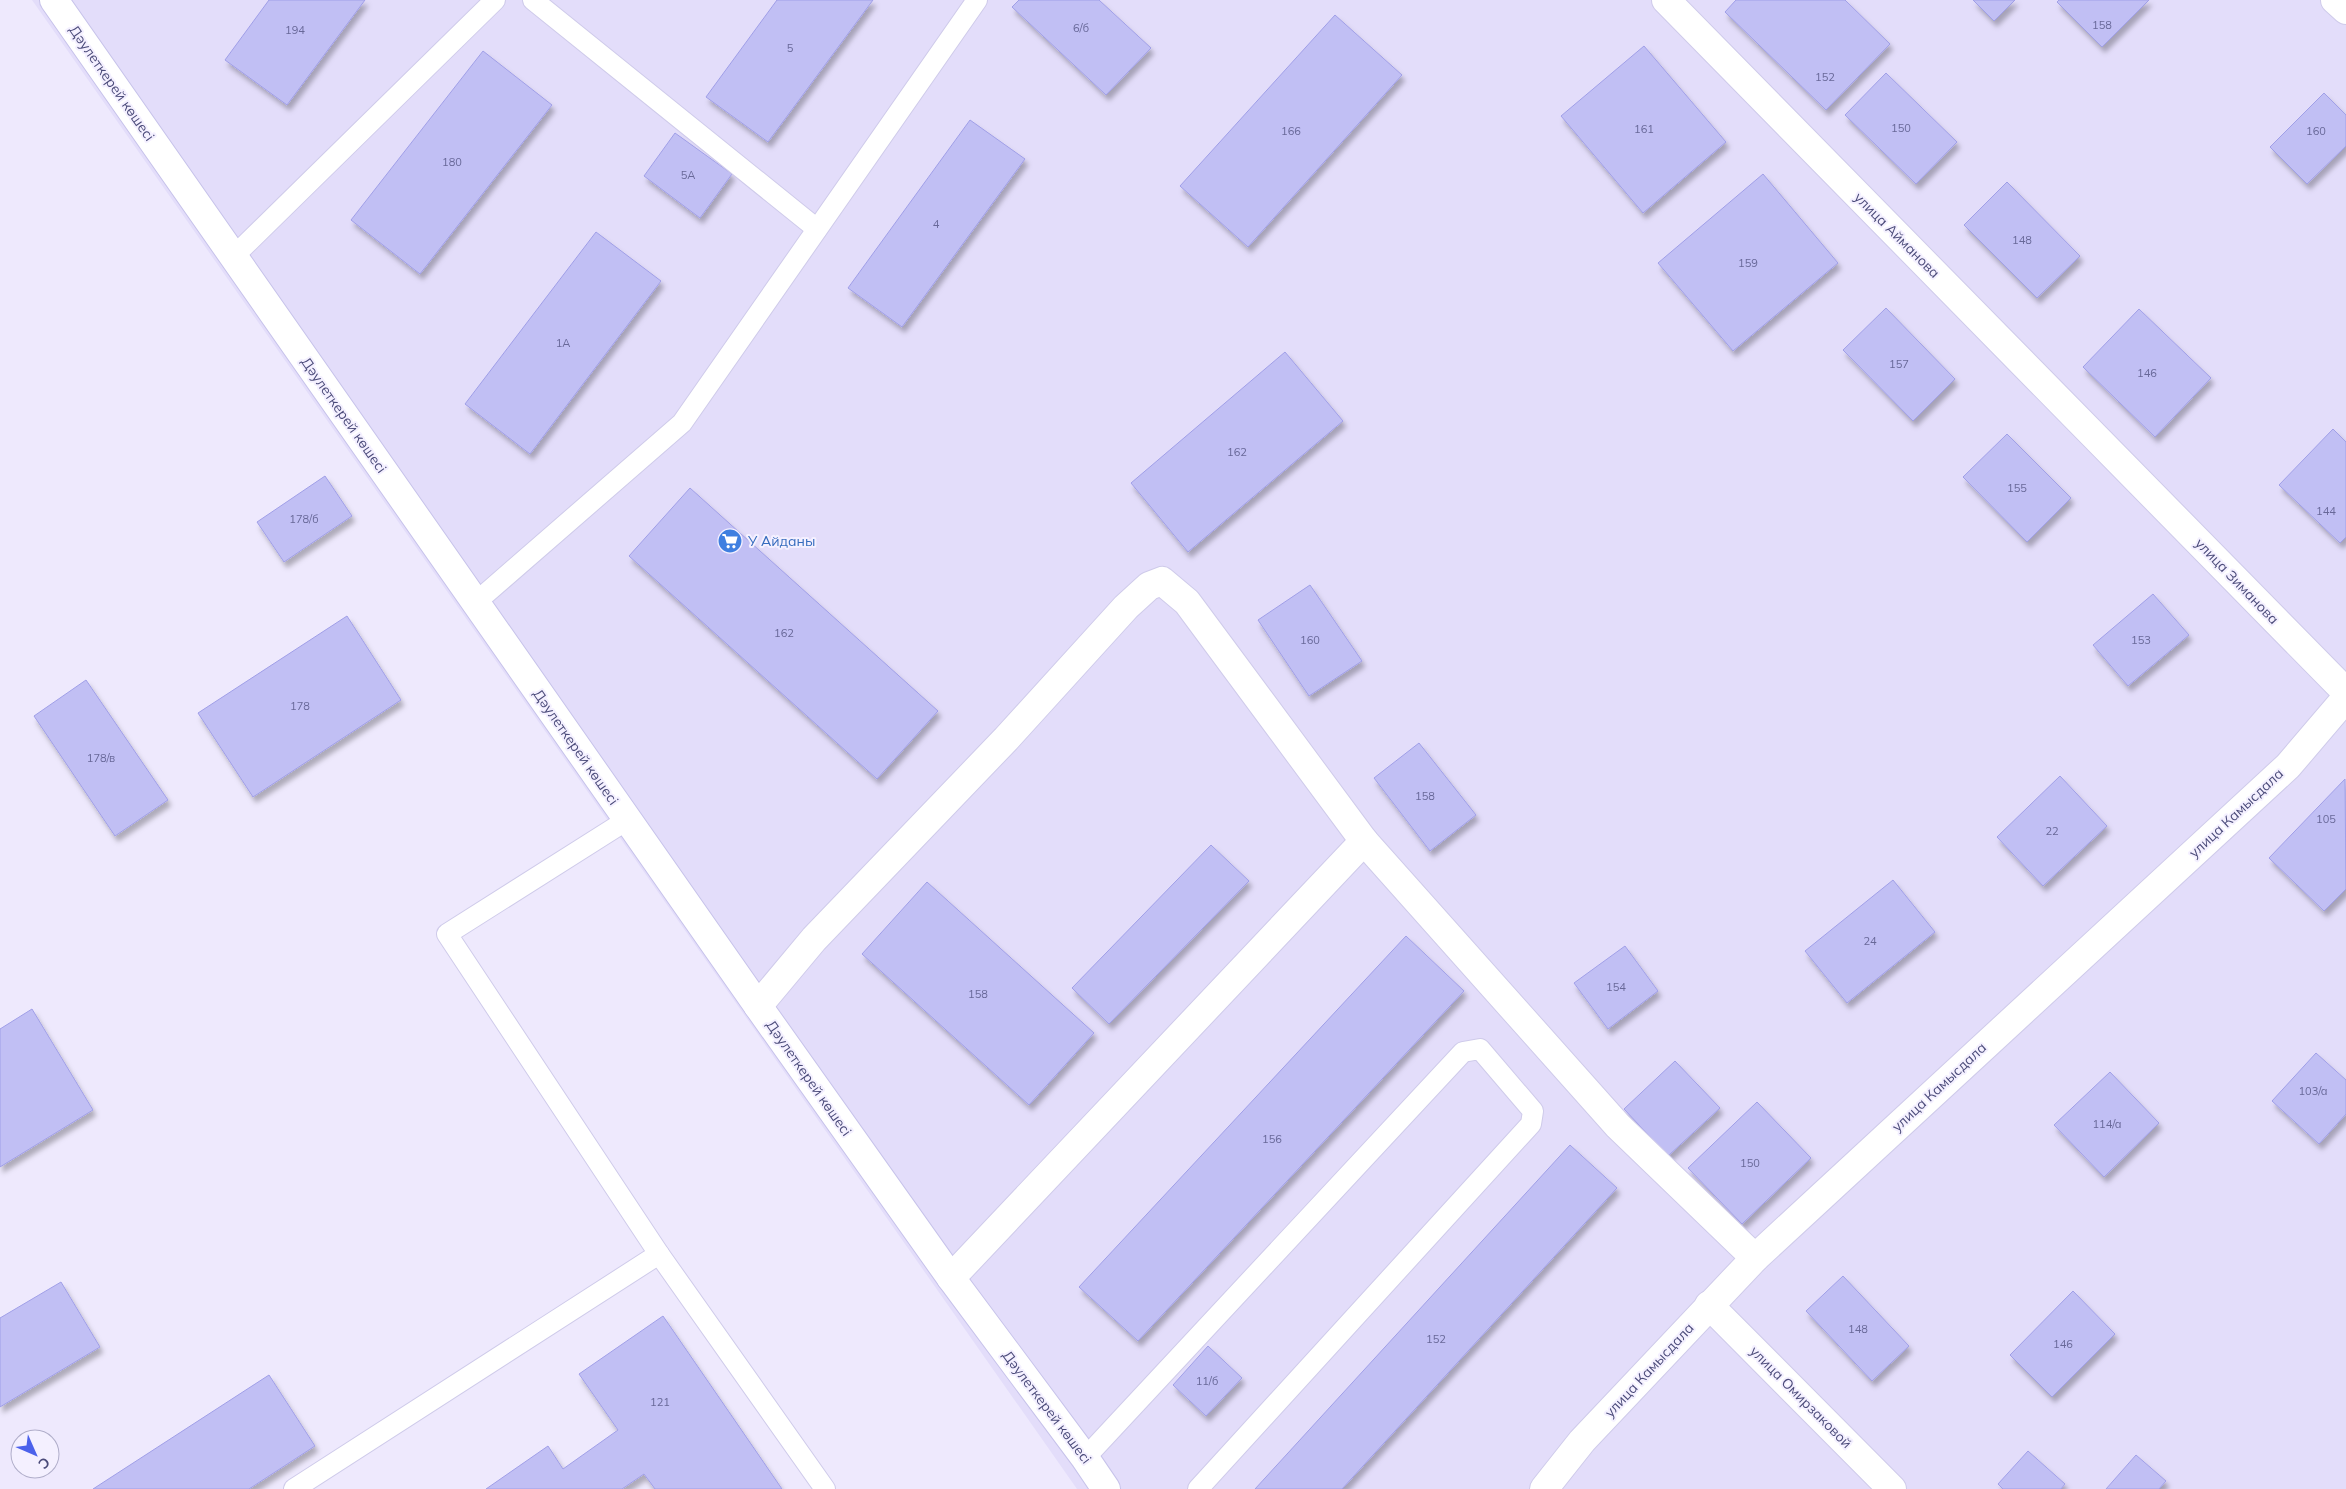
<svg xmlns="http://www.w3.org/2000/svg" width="2346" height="1489" font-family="Mulish,sans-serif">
<defs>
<filter id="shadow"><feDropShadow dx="3" dy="5.5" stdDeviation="2.5" flood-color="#0004"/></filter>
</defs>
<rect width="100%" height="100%" fill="#eee9fd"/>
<polygon fill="#e3ddfa" points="32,0 2346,0 2346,1489 1077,1489"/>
<g fill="#c1bff4" stroke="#a09fe7" filter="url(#shadow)">
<polygon points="269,0 365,0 287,105 225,60"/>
<polygon points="777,0 873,0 768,142 706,97"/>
<polygon points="1019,0 1099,0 1151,48 1106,95 1012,7"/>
<polygon points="1736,0 1845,0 1890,44 1826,110 1725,12"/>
<polygon points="1973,0 2015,0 1994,21"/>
<polygon points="2059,0 2149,0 2102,47 2057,2"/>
<polygon points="1335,15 1402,75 1248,247 1180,186"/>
<polygon points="1644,46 1726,142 1643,213 1561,116"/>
<polygon points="483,51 552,105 420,274 351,220"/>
<polygon points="1886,73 1957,142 1916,184 1845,115"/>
<polygon points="2324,93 2346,115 2346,146 2307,184 2270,147"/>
<polygon points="970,120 1025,159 902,327 848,288"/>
<polygon points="675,133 732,174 700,218 644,176"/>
<polygon points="1763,174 1838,263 1733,351 1658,263"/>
<polygon points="2007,182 2080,256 2037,298 1964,225"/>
<polygon points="596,232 661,281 530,454 465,404"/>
<polygon points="1886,308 1955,379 1913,421 1843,350"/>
<polygon points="2139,309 2211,378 2155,437 2083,367"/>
<polygon points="1285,352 1343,421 1188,552 1131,483"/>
<polygon points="2333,429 2346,442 2346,537 2340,543 2279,485"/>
<polygon points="2007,434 2071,498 2027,542 1963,477"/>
<polygon points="325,476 352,516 284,562 257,522"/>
<polygon points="690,488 938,711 877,779 629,556"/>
<polygon points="1310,585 1362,661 1309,696 1258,620"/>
<polygon points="2153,594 2189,635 2128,686 2093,645"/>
<polygon points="347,616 401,700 253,797 198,713"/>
<polygon points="86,680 168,800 115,836 34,716"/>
<polygon points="1419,743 1476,815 1430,851 1374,778"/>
<polygon points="2060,776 2107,826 2043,886 1997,837"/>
<polygon points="2345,779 2346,889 2324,911 2269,858"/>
<polygon points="1211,845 1249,881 1109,1024 1072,988"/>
<polygon points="1893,880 1935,932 1847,1003 1805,951"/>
<polygon points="927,882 1094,1033 1029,1105 862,954"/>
<polygon points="1406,936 1464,991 1138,1341 1079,1287"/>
<polygon points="1625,946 1658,991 1608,1029 1574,983"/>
<polygon points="32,1009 93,1110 0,1167 0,1029"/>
<polygon points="2316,1053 2346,1080 2346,1114 2319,1144 2272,1101"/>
<polygon points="1675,1061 1720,1108 1668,1156 1624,1109"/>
<polygon points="2110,1072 2159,1123 2104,1177 2054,1125"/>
<polygon points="1757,1102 1811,1158 1742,1224 1688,1168"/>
<polygon points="1570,1145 1617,1188 1342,1489 1255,1489"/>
<polygon points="1843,1276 1909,1346 1872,1381 1806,1311"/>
<polygon points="61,1282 100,1347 0,1407 0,1318"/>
<polygon points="2073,1291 2115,1334 2052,1397 2010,1355"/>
<polygon points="663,1316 782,1489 655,1489 644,1474 622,1489 486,1489 548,1446 563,1469 618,1430 579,1374"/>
<polygon points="1208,1346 1242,1378 1206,1416 1173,1385"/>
<polygon points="269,1375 315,1446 249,1489 93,1489"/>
<polygon points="2028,1451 2065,1484 2061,1489 2003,1489 1998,1484"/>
<polygon points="2136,1455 2166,1481 2159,1489 2106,1489"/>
</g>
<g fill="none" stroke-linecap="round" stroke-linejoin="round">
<defs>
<g id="lane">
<polyline points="533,0 817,229"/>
<polyline points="233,257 495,0"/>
<polyline points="475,603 682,423 977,0"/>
<polyline points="659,1254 825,1489"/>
<polyline points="1085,1458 1463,1052 1480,1049 1533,1111 1531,1124 1198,1489"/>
<polyline points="294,1489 659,1254 447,934 627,820"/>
</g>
<g id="street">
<polyline points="1666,0 2346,692"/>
<polyline points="2335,0 2346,10"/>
<polyline points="758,1006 814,939 1006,739 1126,607 1149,586 1162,581 1187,602 1364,841 1618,1126 1755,1258"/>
<polyline points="951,1278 1364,841"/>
<polyline points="1709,1305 1892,1489"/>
<polyline points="1544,1489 1582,1441 1755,1258 2288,766 2346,698"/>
</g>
<polyline id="secondary" points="54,0 758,1006 951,1278 1085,1458 1106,1489"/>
</defs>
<use href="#lane" stroke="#cfcbea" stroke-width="22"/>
<use href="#street" stroke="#cfcbea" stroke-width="30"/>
<use href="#secondary" stroke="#c7c3ea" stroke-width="30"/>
<use href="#lane" stroke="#fff" stroke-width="20"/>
<use href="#street" stroke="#fff" stroke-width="28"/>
<use href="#secondary" stroke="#fff" stroke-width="28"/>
</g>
<defs>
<symbol id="supermarket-disc" viewBox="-11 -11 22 22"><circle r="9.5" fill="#3f7fe0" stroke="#f4f0ff"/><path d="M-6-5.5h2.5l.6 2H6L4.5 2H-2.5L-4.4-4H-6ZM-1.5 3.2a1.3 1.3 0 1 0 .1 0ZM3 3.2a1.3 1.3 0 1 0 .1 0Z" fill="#fff"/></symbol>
</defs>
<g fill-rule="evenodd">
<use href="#supermarket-disc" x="716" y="527" width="28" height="28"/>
</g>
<g text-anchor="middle" stroke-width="4" stroke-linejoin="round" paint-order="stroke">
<g font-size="11" fill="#686898">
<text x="2102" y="29">158</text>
<text x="1081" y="32">6/б</text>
<text x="295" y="34">194</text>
<text x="790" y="52">5</text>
<text x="1825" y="81">152</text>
<text x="1901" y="132">150</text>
<text x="1644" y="133">161</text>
<text x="1291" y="135">166</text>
<text x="2316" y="135">160</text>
<text x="452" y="166">180</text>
<text x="688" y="179">5А</text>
<text x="936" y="228">4</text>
<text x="2022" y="244">148</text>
<text x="1748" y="267">159</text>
<text x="563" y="347">1А</text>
<text x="1899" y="368">157</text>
<text x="2147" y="377">146</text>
<text x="1237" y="456">162</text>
<text x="2017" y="492">155</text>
<text x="2326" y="515">144</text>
<text x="304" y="523">178/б</text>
<text x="784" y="637">162</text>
<text x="1310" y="644">160</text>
<text x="2141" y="644">153</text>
<text x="300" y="710">178</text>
<text x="101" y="762">178/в</text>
<text x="1425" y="800">158</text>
<text x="2326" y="823">105</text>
<text x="2052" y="835">22</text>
<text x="1870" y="945">24</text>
<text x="1616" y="991">154</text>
<text x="978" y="998">158</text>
<text x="2313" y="1095">103/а</text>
<text x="2107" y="1128">114/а</text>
<text x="1272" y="1143">156</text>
<text x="1750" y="1167">150</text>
<text x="1858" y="1333">148</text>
<text x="1436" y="1343">152</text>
<text x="2063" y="1348">146</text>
<text x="1207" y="1385">11/б</text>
<text x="660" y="1406">121</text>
</g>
<g font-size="14" fill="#4b4b7a" stroke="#f4f0ff">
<text transform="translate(112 83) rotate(55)" y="5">Дәулеткерей көшесі</text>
<text transform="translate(1897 235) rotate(45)" y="5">улица Айманова</text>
<text transform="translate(344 415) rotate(55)" y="5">Дәулеткерей көшесі</text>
<text transform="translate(2237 581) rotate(46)" y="5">улица Зиманова</text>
<text transform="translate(576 747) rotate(55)" y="5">Дәулеткерей көшесі</text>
<text transform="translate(2236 813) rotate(-43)" y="5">улица Камысдала</text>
<text transform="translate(809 1078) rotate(55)" y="5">Дәулеткерей көшесі</text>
<text transform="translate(1939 1087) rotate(-43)" y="5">улица Камысдала</text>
<text transform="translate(1649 1370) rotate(-47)" y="5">улица Камысдала</text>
<text transform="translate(1801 1397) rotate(45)" y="5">улица Омирзаковой</text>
<text transform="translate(1047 1407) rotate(53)" y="5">Дәулеткерей көшесі</text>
</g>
<g font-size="14" fill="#366cbe" stroke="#f4f0ff" text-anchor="start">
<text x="748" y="546">У Айданы</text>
</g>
</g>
<g transform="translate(35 1454) rotate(135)"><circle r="24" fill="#f4f0ff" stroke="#b0aeca"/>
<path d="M0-4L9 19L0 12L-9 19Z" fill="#4b61eb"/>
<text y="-8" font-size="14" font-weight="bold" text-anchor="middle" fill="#4b4b7a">С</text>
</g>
</svg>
